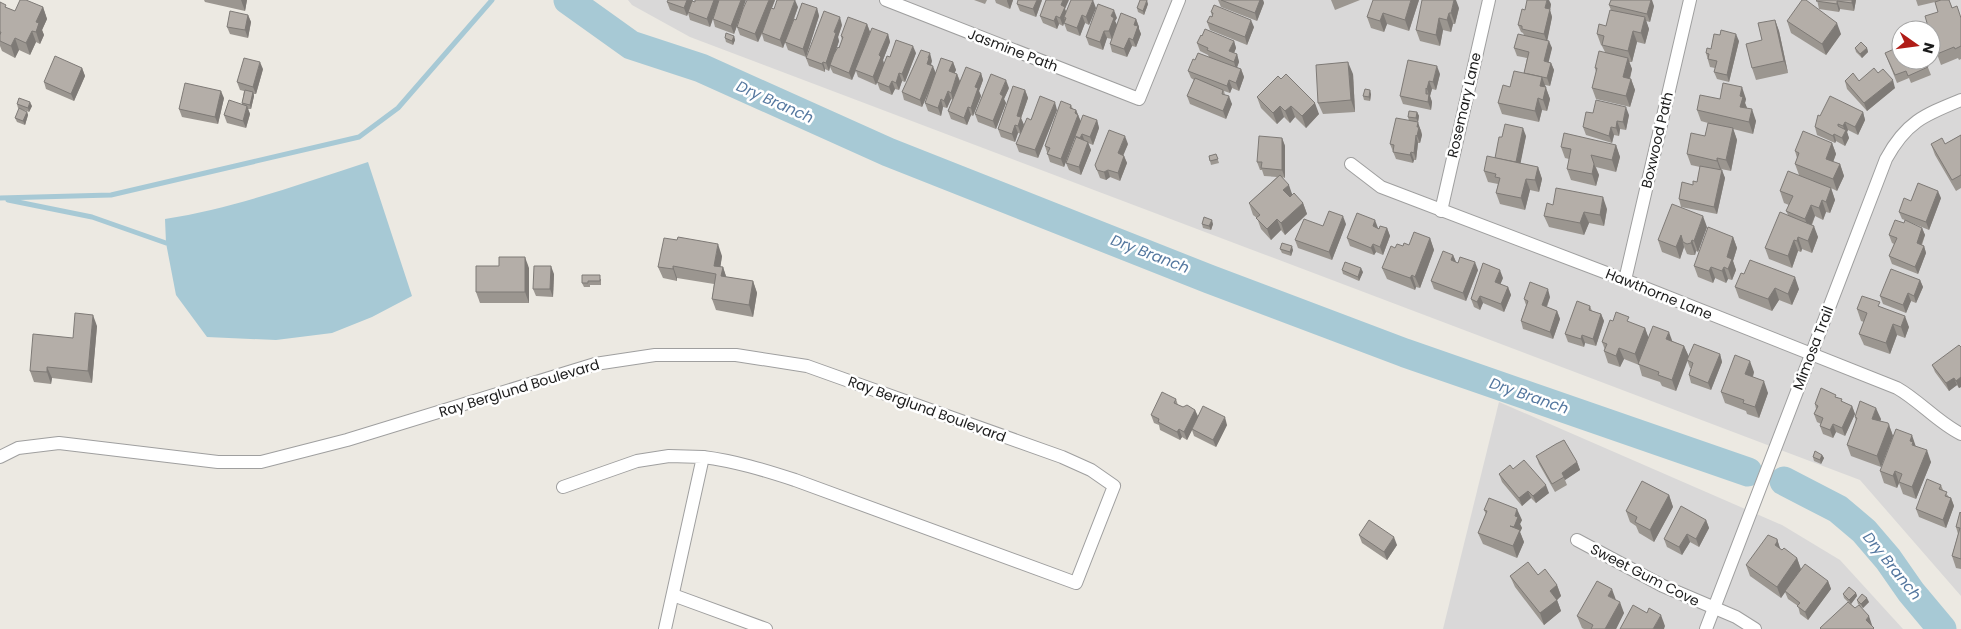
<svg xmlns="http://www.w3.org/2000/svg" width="1961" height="629" font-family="Poppins,sans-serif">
<rect width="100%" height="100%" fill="#ece9e2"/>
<g fill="#d9d8d8" fill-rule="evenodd">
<path d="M628,0h1333v596l-101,-116 -1170,-443 -58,-32zM1901,30h30v30h-30z"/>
<polygon points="1499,402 1782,525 1840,560 1903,629 1443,629"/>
</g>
<path fill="#a7c9d5" d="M368,162l44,134 -40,21 -40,16 -56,7 -69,-3 -31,-42 -10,-52 -1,-24c70,-11 135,-35 203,-57z"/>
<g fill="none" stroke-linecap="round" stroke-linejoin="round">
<g stroke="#a7c9d5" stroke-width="5">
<polyline points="0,198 111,195 359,137 398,108 492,0"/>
<polyline points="8,200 92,217 166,243"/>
</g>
<g stroke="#a7c9d5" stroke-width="29">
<polyline points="568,0 631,45 701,68 888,152 1209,279 1405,353 1748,472"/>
<polyline points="1784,481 1838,509 1864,531 1888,559 1911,592 1942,629"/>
</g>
<defs>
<g id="street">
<polyline points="886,0 1139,99 1179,0"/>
<path d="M1351,164l30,23 244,93 272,108c23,13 40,34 64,46"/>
<polyline points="1441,211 1489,0"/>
<polyline points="1625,280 1690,0"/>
<path d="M0,457l18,-9 41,-5 159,19h43l86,-22 248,-76 60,-9h81l71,11 255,91 29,13 23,16 -38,97 -281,-103c-31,-10 -60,-19 -92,-23"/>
<polyline points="563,487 637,461 669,456 703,457 665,629"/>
<polyline points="1577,540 1663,586 1736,617 1755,629"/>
<polyline points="673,595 766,629"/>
<path d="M1706,629l180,-470c20,-37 38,-44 75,-59"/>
</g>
</defs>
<use href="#street" stroke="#9f9f9f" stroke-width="14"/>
<use href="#street" stroke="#fff" stroke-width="12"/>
</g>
<g fill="#9b9690">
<polygon points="204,0 247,0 245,11 205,2"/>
<polygon points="695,0 719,0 743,8 775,0 772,8 774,9 798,7 794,19 796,20 817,8 819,16 806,57 788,50 785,42 783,48 764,41 762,34 758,42 740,35 737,27 742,12 734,34 715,27 713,19 710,27 690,20 688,13 687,16 670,10 667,2 692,1 695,2"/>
<polygon points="974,0 987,0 985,4"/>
<polygon points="995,0 1013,0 1010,9 996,3"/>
<polygon points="1042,0 1036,17 1020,11 1017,4"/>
<polygon points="1218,0 1263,0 1264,3 1257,21 1221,7"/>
<polygon points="1331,0 1360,0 1335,10"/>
<polygon points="1419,0 1409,31 1387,24 1384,32 1371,28 1367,17"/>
<polygon points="1817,0 1856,0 1854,11 1840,9 1839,12 1819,9"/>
<polygon points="1916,0 1949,0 1952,7 1961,17 1961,59 1959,60 1958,58 1941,65 1937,54 1938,12 1935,2 1918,6"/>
<polygon points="0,2 7,8 15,11 43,7 47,19 42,30 44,35 40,44 36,42 30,55 19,50 15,58 2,51 0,46"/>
<polygon points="1148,4 1144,15 1138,12 1137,8"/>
<polygon points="1551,4 1550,10 1552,17 1547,40 1552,48 1548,62 1551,63 1554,70 1550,86 1545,85 1550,99 1547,111 1542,110 1539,122 1502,114 1498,103 1510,87 1524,73 1527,58 1517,56 1514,48 1524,35 1523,33 1521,32 1518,25 1525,10"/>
<polygon points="1609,5 1654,6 1650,22 1646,21 1649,29 1645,44 1637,42 1632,62 1629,62 1632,69 1630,79 1631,79 1635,90 1630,107 1596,99 1592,88 1596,72 1595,68 1605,52 1602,46 1601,45 1597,34 1606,26 1611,10"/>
<polygon points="1096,8 1089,25 1085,23 1080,36 1067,31 1064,23 1063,26 1059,24 1057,29 1043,23 1040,16 1065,9 1066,12"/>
<polygon points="1459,8 1455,24 1453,24 1451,32 1443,30 1440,46 1420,41 1416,30"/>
<polygon points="1211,12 1254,27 1247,45 1210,30 1207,22 1212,16"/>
<polygon points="248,15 251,22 248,38 230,34 227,27"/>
<polygon points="1117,18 1115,21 1117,25 1136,19 1139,27 1139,29 1141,34 1136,47 1132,46 1127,57 1112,52 1110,44 1112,39 1107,38 1103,50 1089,45 1086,37"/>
<polygon points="1775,20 1779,31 1788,73 1756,80 1752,68"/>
<polygon points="1787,21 1841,34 1826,55 1791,33"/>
<polygon points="867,24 870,32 865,45 888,34 890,42 883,60 884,64 890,57 916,53 905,82 902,81 899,90 895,89 892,95 880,90 877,82 879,76 876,85 858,77 856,71 852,80 833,73 830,67 829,71 825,69 825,72 809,66 806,58 842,25 838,37 839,41 835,52 839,48 842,40 841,36"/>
<polygon points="734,36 735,40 733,45 726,42 725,38"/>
<polygon points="1234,41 1236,48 1234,53 1237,54 1239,62 1237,68 1241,69 1244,77 1239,91 1232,88 1230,93 1224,91 1225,95 1232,104 1226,119 1190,104 1187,96 1194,80 1191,78 1188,71 1195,60 1209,57 1208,55 1200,51 1197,43"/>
<polygon points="1739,41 1729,82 1717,79 1714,72 1715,68 1710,67 1706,53 1711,49"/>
<polygon points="1855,48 1867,48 1868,52 1862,58 1856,52"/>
<polygon points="1885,53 1925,60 1931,75 1911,83 1909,78 1897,83"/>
<polygon points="932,61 931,64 936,73 953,62 956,70 954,73 957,74 960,81 981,73 983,80 979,91 981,96 973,116 971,115 967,125 951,119 948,111 953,100 951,99 947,108 943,107 941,116 928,111 925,103 931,87 922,107 904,100 902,92"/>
<polygon points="82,68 85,76 74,101 46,89 44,82"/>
<polygon points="263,69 256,94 254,94 254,96 251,109 248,109 250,114 246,128 227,123 224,115 242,104 244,91 240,90 237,82"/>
<polygon points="1878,73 1895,88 1867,111 1847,89 1845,81 1859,81"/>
<polygon points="1353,74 1355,112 1323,114 1318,103"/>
<polygon points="1440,74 1436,90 1432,89 1430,96 1432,102 1431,110 1403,104 1400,96"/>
<polygon points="1278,76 1319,114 1306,128 1295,117 1290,123 1284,117 1277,124 1261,108 1257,97"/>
<polygon points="1009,88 1004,99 1006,103 996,129 978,122 975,114"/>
<polygon points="1025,90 1028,98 1021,118 1024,125 1021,134 1018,133 1015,142 1001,137 998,129"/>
<polygon points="1371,94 1370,101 1364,100 1363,96"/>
<polygon points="224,98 218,124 182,117 179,109"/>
<polygon points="1720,99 1746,99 1745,103 1747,108 1756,121 1753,134 1733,129 1737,140 1731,171 1721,169 1725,178 1717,214 1681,207 1679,199 1693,185 1697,182 1700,167 1691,165 1687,154 1705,136 1708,123 1701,121 1697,110"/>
<polygon points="17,104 32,106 29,112 18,108"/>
<polygon points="1071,105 1073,109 1076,110 1081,122 1097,120 1099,128 1093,145 1088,143 1091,150 1081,175 1069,170 1066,163 1076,137 1075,136 1064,167 1050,162 1045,146"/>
<polygon points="1057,110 1038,158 1019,152 1016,144 1031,120"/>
<polygon points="27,112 28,115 25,125 17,122 15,118"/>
<polygon points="1417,112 1419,116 1418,122 1416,122 1421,130 1422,135 1420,143 1418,143 1416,160 1414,160 1413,163 1396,159 1390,144 1409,121 1408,117"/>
<polygon points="1863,112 1865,120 1858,135 1848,130 1847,132 1849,138 1845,146 1836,141 1835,143 1817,135 1815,127 1820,116"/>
<polygon points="1593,113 1629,115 1626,130 1620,129 1619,136 1614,135 1612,143 1586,135 1583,127"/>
<polygon points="1961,135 1961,188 1956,191 1935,155 1931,144 1945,144"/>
<polygon points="1526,136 1520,163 1538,167 1542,179 1539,192 1530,190 1525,210 1500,204 1496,193 1498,184 1488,182 1484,171 1495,158 1502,137"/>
<polygon points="1282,138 1285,146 1285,178 1282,177 1292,194 1303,203 1307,214 1285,235 1281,230 1271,240 1261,229 1257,218 1253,215 1249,203 1277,177 1264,176 1262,170 1260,170 1257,162"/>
<polygon points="1832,143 1836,154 1833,162 1840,164 1844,176 1837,191 1831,188 1835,200 1830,213 1826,212 1823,220 1815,216 1812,225 1818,237 1812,253 1802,249 1801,252 1798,251 1792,268 1769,259 1765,248 1788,215 1786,211 1789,205 1784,203 1780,191 1799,175 1795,164 1797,158 1795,151"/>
<polygon points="1128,144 1123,155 1124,156 1127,163 1120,181 1110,177 1106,180 1100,178 1095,165"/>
<polygon points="1616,145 1620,157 1616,172 1596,167 1599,175 1596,186 1571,180 1567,169 1569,159 1565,158 1561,147"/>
<polygon points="1216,154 1219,163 1211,165 1209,156"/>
<polygon points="1941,198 1929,230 1902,219 1899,212 1911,201"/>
<polygon points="1553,205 1607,209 1604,226 1589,223 1584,235 1549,227 1544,216"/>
<polygon points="1904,223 1922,228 1925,235 1922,245 1924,246 1926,253 1918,274 1892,264 1889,256 1894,244 1892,243 1889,235"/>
<polygon points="1202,224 1213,224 1211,230 1203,228"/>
<polygon points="1346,224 1332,260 1298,248 1295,240 1323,226"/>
<polygon points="1707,227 1698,252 1696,251 1695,255 1691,255 1687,254 1684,247 1680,259 1662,252 1658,240"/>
<polygon points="1378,228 1387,228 1390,236 1383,255 1376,252 1374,255 1350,246 1347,238"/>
<polygon points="1733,237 1737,248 1733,261 1736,270 1732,280 1728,279 1726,283 1715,278 1713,283 1698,277 1694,266"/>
<polygon points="1430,238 1434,250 1420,288 1416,287 1415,290 1387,279 1382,268 1395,248 1409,245"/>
<polygon points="1280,249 1293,250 1291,256 1282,253"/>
<polygon points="1453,255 1456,262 1478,270 1466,301 1434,289 1431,281"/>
<polygon points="722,256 720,267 723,267 726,277 753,281 757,293 753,317 716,310 712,299 714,284 677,278 677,281 663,278 658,267"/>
<polygon points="529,268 529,303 480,303 476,292"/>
<polygon points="1342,270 1363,272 1359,281 1343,274"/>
<polygon points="554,274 553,297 536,296 533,289"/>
<polygon points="1744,274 1799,289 1792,305 1779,300 1772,311 1739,298 1735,287"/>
<polygon points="582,275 601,279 601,285 590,285 590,287 584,287 582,283"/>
<polygon points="1503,278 1500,284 1508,287 1511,295 1504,312 1483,303 1480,310 1474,307 1471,299"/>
<polygon points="1920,280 1923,287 1916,303 1911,301 1906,313 1883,304 1880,296"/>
<polygon points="1550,297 1547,307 1557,311 1560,319 1553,339 1523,329 1521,321 1526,305 1524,299"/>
<polygon points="1590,306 1592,311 1601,314 1604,321 1596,346 1585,343 1584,347 1568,342 1565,334"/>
<polygon points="1882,307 1909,327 1905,338 1897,335 1890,354 1864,345 1859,334 1864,322 1861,321 1857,309"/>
<polygon points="1613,321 1631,323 1645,328 1648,337 1672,341 1684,346 1689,357 1720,354 1722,362 1711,390 1691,383 1689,375 1691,368 1690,368 1687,360 1676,391 1662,386 1660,382 1642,376 1639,365 1624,359 1620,367 1608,363 1604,351 1605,350 1602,342"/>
<polygon points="97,326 92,383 52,378 51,384 34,382 30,371 73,338"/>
<polygon points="1961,347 1961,387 1959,388 1957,385 1949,391 1935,372 1932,365"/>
<polygon points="1754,372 1753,377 1768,393 1759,418 1747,414 1746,411 1725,403 1721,392"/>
<polygon points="1837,397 1843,402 1852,406 1855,414 1845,436 1836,432 1833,438 1823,434 1820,426 1821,424 1817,422 1814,414 1816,409 1815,404"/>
<polygon points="1176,399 1178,405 1183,407 1195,410 1198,416 1227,425 1216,447 1194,436 1192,430 1187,440 1182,437 1180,440 1160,430 1159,425 1154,423 1151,415"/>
<polygon points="1855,417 1881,419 1880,421 1889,425 1893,436 1881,467 1851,456 1847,445 1856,421"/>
<polygon points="1916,446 1931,462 1916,499 1903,494 1899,483 1897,488 1884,483 1880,471"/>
<polygon points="1822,455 1824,458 1821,464 1814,461 1813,457"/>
<polygon points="1536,456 1577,462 1580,470 1565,480 1567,485 1555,492 1539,464"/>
<polygon points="1513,469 1549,493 1536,503 1531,498 1522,506 1502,482 1499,474"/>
<polygon points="1941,485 1943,490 1949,497 1951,498 1954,506 1946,528 1919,517 1916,509"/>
<polygon points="1669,495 1673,507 1654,542 1639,533 1636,526 1630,522 1626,511"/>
<polygon points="1484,510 1522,520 1520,524 1522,528 1520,532 1524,542 1517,558 1483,544 1478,533 1486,514"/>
<polygon points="1961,513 1961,569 1956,568 1952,556 1958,534 1956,527"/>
<polygon points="1706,520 1709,528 1699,547 1690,542 1682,555 1667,547 1664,539"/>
<polygon points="1359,535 1397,545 1387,560 1362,543"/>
<polygon points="1777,539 1780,549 1797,558 1801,569 1828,581 1831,589 1808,620 1800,614 1798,606 1788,599 1785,592 1781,598 1750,576 1746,565"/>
<polygon points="1538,575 1557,585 1561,596 1557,600 1561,611 1544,625 1515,587 1510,576"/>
<polygon points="1856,593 1857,596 1851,604 1855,608 1869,616 1821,629 1848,602 1844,598 1843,594"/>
<polygon points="1616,600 1624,613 1616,629 1584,629 1582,628 1577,616"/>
<polygon points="1857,600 1869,602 1863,608 1858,604"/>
</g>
<g fill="#7e7a76">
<polygon points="241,0 247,0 245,11"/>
<polygon points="687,0 693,0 687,16 684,8"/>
<polygon points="714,0 719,0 710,27 707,19"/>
<polygon points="741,0 746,0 734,34 731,26"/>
<polygon points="769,0 775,0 758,42 755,34"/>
<polygon points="795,0 798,7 783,48 780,40"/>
<polygon points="1007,0 1013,0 1010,9 1007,1"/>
<polygon points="1037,0 1042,0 1036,17 1033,9"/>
<polygon points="1063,0 1069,0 1065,9 1067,14 1064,17 1065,20 1063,26 1060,18 1061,5"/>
<polygon points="1093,0 1096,8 1089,25 1086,17"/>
<polygon points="1147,0 1148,4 1144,15 1143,11"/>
<polygon points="1260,0 1263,0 1264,3 1257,21 1255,13"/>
<polygon points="1411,0 1419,0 1409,31 1405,20"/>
<polygon points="1454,0 1456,0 1459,8 1455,24 1451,13"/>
<polygon points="1547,0 1549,0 1551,4 1550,10 1552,17 1547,42 1544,34 1545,8"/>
<polygon points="1651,0 1652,0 1654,6 1650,22 1647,14"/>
<polygon points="1852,0 1856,0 1854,11 1852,3"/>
<polygon points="1837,1 1840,9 1839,12 1837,4"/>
<polygon points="43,7 47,19 42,30 44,35 40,44 36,32 36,22"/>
<polygon points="817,8 819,16 806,57 803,49"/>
<polygon points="1114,10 1117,18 1115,21 1117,25 1112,39 1109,31 1111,16"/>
<polygon points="1383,13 1387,24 1384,32 1380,21"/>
<polygon points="1449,13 1453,24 1451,32 1447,20"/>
<polygon points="248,15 251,22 248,38 245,30"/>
<polygon points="1082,15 1085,23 1080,36 1077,28"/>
<polygon points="1056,16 1059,24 1057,29 1054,21"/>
<polygon points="840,17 842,25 838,37 839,41 831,66 830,65 830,67 829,71 826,63 834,32"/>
<polygon points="1645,17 1649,29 1645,44 1641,33"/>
<polygon points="1439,18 1443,30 1440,46 1436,35"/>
<polygon points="1136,19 1139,27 1139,29 1141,34 1136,47 1133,40 1134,25"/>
<polygon points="1251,20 1254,27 1247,45 1245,37"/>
<polygon points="1775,20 1779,31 1788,73 1784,61"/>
<polygon points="1837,23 1841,34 1826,55 1822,44"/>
<polygon points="867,24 870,32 852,80 849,73"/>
<polygon points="32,31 36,42 30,55 26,43"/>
<polygon points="1104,31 1107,38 1103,50 1100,42"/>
<polygon points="1633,31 1637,42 1632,62 1628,51"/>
<polygon points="888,34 890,42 883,60 884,64 876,85 873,77 879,55"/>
<polygon points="1736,34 1739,41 1729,82 1727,75"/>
<polygon points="734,36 735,40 733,45 732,41"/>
<polygon points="15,38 19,50 15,58 11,46"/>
<polygon points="1129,38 1132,46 1127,57 1124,49"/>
<polygon points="1234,41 1236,48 1232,58 1229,51"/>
<polygon points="1549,41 1552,48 1547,69 1544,61"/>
<polygon points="913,46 916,53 905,82 902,74"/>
<polygon points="1867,48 1868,52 1862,58 1860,54"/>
<polygon points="930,53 932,61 931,64 932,66 927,64 928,58"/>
<polygon points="1237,54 1239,62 1236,69 1234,62"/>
<polygon points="1628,58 1632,69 1627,88 1623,77"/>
<polygon points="260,62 263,69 256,94 253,87"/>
<polygon points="823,62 825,69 825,72 822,64"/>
<polygon points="953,62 956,70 952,79 949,71"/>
<polygon points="1348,62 1353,74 1355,112 1351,100"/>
<polygon points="1551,63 1554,70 1550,86 1547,78"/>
<polygon points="933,66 936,74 922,107 920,100"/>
<polygon points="1437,66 1440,74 1436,90 1433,82"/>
<polygon points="82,68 85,76 74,101 71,94"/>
<polygon points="1241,69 1244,77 1239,91 1236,83"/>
<polygon points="899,73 902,81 899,90 896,83"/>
<polygon points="981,73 983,80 979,91 981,96 973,116 971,108 975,87"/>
<polygon points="957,74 960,82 953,100 951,93"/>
<polygon points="1542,77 1550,99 1547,111 1543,100 1540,86"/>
<polygon points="1631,79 1635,90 1630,107 1626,96"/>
<polygon points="1006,80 1009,88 1004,99 1006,103 996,129 993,121 1000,94"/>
<polygon points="1229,80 1232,88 1230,93 1227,86"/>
<polygon points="1893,80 1895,88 1867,111 1864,103"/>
<polygon points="892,81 895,89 892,95 889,87"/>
<polygon points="1429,81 1432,89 1430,96 1432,102 1431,110 1428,102 1426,88 1428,96 1429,95 1427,89"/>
<polygon points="1742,87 1746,99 1745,103 1747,108 1740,107 1740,96"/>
<polygon points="1025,90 1028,98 1021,118 1024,125 1021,134 1018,126 1017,116"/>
<polygon points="1370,90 1371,94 1370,101 1369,97"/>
<polygon points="221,91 224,98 218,124 215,117"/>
<polygon points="948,91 951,99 947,108 944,101"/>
<polygon points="253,92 254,96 251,109 250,105"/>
<polygon points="1229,96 1232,104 1226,119 1223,111"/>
<polygon points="1538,98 1542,110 1539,122 1535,111"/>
<polygon points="941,99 943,107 941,116 938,108"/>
<polygon points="30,102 32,106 29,112 28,108"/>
<polygon points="1055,102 1057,110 1038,158 1035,150"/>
<polygon points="1315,103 1319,114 1306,128 1302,116"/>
<polygon points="247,106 250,114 246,128 243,121"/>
<polygon points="1280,106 1284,117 1277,124 1273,113"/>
<polygon points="1291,106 1295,117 1290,123 1285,111"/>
<polygon points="968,107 971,115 967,125 964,118"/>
<polygon points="1626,107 1629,115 1626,130 1623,122"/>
<polygon points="1752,109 1756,121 1753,134 1749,122"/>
<polygon points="1076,110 1081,122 1064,167 1061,159"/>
<polygon points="27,112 28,115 25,125 23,121"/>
<polygon points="1417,112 1419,116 1418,122 1416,118"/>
<polygon points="1863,112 1865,120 1858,135 1855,127"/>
<polygon points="1097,120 1099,128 1093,145 1090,137"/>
<polygon points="1617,121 1620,129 1619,136 1616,128"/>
<polygon points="1418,122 1422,135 1420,143 1417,136 1417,127"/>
<polygon points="1845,122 1848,130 1847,132 1849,138 1845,146 1842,138 1845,132 1843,126"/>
<polygon points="1015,125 1018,133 1015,142 1012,134"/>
<polygon points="1611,127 1614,135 1612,143 1609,136"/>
<polygon points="1523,128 1526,136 1519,171 1516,163"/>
<polygon points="1733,128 1737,140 1731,171 1726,160"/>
<polygon points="1082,134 1085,142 1083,146 1080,138"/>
<polygon points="1834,134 1836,141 1835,143 1833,136"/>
<polygon points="1416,135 1418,143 1416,160 1414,153"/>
<polygon points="1125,136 1128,144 1121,161 1118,153"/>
<polygon points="1282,138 1285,146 1285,178 1282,170"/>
<polygon points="1088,142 1091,150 1081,175 1079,167"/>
<polygon points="1832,143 1836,154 1830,170 1826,159"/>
<polygon points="1616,145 1620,157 1616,172 1612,160"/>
<polygon points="1411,152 1414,160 1413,163 1410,155"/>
<polygon points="1124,156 1127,163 1120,181 1118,173"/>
<polygon points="1717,158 1721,169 1721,172 1717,161"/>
<polygon points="1594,164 1599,175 1596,186 1592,174"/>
<polygon points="1840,164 1844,176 1837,191 1833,179"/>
<polygon points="1538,167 1542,179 1539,192 1535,180"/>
<polygon points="1108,170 1110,177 1106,180 1104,172"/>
<polygon points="1722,170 1725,178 1717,214 1714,207"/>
<polygon points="1526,179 1530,190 1525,210 1521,198"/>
<polygon points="1289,185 1293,197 1288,202 1283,190"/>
<polygon points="1831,188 1835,200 1830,213 1826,202"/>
<polygon points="1938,191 1941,198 1929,230 1926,222"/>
<polygon points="1603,197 1607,209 1604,226 1600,215"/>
<polygon points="1822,200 1826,212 1823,220 1819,208"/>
<polygon points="1303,203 1307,214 1285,235 1281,223"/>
<polygon points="1811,205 1815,216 1809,230 1805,219"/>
<polygon points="1584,212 1589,223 1584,235 1580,223"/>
<polygon points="1343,216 1346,224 1332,260 1329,252"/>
<polygon points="1703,216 1707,227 1698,252 1694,241"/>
<polygon points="1277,219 1281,230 1271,240 1267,229"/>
<polygon points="1212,220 1213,224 1211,230 1209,226"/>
<polygon points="1375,220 1378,228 1376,234 1373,226"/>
<polygon points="1814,226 1818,237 1812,253 1808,241"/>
<polygon points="1387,228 1390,236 1383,255 1380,247"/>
<polygon points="1922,228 1925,235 1919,250 1917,243"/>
<polygon points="1681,235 1684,247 1680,259 1676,247"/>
<polygon points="1733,237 1737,248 1733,261 1736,270 1732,280 1728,269 1727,257"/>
<polygon points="1798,237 1802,249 1801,252 1797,241"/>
<polygon points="1430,238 1434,250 1420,288 1415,277"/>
<polygon points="1692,240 1696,251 1695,255 1691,243"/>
<polygon points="1794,240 1798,251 1792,268 1788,256"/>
<polygon points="718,244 722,256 719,277 714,266"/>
<polygon points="1373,244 1376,252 1374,255 1371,248"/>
<polygon points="1292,246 1293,250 1291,256 1290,252"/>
<polygon points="1924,246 1926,253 1918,274 1915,267"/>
<polygon points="1453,255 1456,262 1451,260"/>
<polygon points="525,257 529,268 529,303 525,292"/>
<polygon points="1475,262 1478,270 1466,301 1463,293"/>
<polygon points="551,266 554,274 553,297 550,289"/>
<polygon points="673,266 677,278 677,281 673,269"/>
<polygon points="723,267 727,279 721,276"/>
<polygon points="1711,267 1715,278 1713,283 1709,271"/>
<polygon points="1724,267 1728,279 1726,283 1722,271"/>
<polygon points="1361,268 1363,272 1359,281 1358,277"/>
<polygon points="1500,270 1503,278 1498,290 1495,282"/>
<polygon points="1412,275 1416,287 1415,290 1410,278"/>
<polygon points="1795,277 1799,289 1792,305 1788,294"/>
<polygon points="1920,280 1923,287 1916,303 1914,296"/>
<polygon points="753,281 757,293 753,317 749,305"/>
<polygon points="1508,287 1511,295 1504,312 1501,304"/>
<polygon points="1775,288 1779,300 1772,311 1768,299"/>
<polygon points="1548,289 1550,297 1544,313 1542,305"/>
<polygon points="1908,293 1911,301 1906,313 1903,305"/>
<polygon points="1480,296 1483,303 1480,310 1477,302"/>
<polygon points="1557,311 1560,319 1553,339 1550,332"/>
<polygon points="1601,314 1604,321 1596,346 1593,339"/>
<polygon points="93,315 97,326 92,383 88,371"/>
<polygon points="1905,316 1909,327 1905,338 1901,327"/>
<polygon points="1893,324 1897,335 1890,354 1886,343"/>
<polygon points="1645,328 1649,339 1639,365 1635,354"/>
<polygon points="1669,332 1673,343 1666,339"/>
<polygon points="1582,335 1585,343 1584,347 1581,339"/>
<polygon points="1684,346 1689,357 1676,391 1672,380"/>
<polygon points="1619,348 1624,359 1620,367 1616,356"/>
<polygon points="1720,354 1722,362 1711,390 1708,383"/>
<polygon points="1750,361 1754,372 1750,385 1745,374"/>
<polygon points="47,367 52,378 51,384 47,372"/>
<polygon points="1961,377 1961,387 1959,388 1956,381"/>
<polygon points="1954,378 1957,385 1949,391 1946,383"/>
<polygon points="1764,381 1768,393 1759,418 1755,407"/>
<polygon points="1852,406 1855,414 1845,436 1842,428"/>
<polygon points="1876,408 1881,419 1877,430 1872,419"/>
<polygon points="1195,410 1198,417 1192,429 1192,430 1187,440 1184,432"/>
<polygon points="1225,417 1227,425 1216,447 1213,440"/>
<polygon points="1833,424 1836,432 1833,438 1830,430"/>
<polygon points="1889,425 1893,436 1881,467 1877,456"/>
<polygon points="1179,429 1182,437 1180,440 1177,432"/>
<polygon points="1912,435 1916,447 1915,448 1910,441"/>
<polygon points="1927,450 1931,462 1916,499 1912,487"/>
<polygon points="1822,455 1824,458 1821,464 1820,460"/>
<polygon points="1577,462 1580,470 1565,480 1562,473"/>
<polygon points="1895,471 1899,483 1897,488 1893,476"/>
<polygon points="1546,485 1549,493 1536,503 1533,496"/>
<polygon points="1528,491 1531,498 1522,506 1519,498"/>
<polygon points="1669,495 1673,507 1654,542 1650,530"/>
<polygon points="1951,498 1954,506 1946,528 1943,520"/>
<polygon points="1517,509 1522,520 1520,524 1522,528 1520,532 1524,542 1517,558 1513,546 1517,536 1514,527 1515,516"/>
<polygon points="1706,520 1709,528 1699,547 1696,539"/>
<polygon points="1687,534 1690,542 1682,555 1679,547"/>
<polygon points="1394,537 1397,545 1387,560 1384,552"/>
<polygon points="1777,539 1781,551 1775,545"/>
<polygon points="1797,558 1801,570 1781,598 1777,587"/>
<polygon points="1828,581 1831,589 1808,620 1805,612"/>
<polygon points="1557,585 1561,596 1557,600 1561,611 1544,625 1540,613 1550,591"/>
<polygon points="1612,589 1616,600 1608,596"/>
<polygon points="1856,593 1857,596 1851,604 1849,600"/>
<polygon points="1867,598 1869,602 1863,608 1861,604"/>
<polygon points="1620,602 1624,613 1616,629 1605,629"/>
<polygon points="1661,615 1665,626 1664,629 1653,629"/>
<polygon points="1869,616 1873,628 1866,620"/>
</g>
<g fill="#b4aea8" stroke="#7e7a76">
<polygon points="20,0 26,0 43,7 36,22 39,23 36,32 32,31 26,43 15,38 11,46 0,41 0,35 1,32 0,32 0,2 6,5 5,7 15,11"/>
<polygon points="668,0 687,0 684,8 667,2"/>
<polygon points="695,0 714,0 707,19 688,12 692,1 695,2"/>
<polygon points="719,0 741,0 731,26 713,19"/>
<polygon points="747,0 769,0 755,34 737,27 743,9"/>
<polygon points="777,0 795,0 780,40 762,33 771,8 774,9"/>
<polygon points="1018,0 1037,0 1033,9 1017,4"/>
<polygon points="1046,0 1063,0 1061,5 1065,7 1060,18 1056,16 1054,21 1040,16"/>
<polygon points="1071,0 1093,0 1086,17 1082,15 1077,28 1064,23 1066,18 1064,17"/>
<polygon points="1140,0 1147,0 1143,11 1137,8"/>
<polygon points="1221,0 1260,0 1255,13"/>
<polygon points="1373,0 1411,0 1405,20 1383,13 1380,21 1367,17"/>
<polygon points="1422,0 1454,0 1451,13 1449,13 1447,20 1439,18 1436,35 1416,30"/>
<polygon points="1527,0 1547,0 1545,8 1550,9 1544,34 1522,29 1522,26 1518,25 1522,9 1525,10"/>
<polygon points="1611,0 1651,0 1647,14 1609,5"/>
<polygon points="1802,0 1806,0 1837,23 1822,44 1787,21"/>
<polygon points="1817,0 1852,0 1852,3 1837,1 1837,4 1816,1"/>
<polygon points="1941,0 1949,0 1952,8 1957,6 1961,18 1961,46 1955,49 1954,47 1937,54 1931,36 1931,30 1929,30 1925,16 1938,12 1935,2"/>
<polygon points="802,3 817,8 803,49 785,42 794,19 796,20"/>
<polygon points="1098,4 1114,10 1111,16 1114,18 1109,31 1104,31 1100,42 1086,37"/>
<polygon points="1214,5 1251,20 1245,37 1207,22 1210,16 1212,17 1213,13 1211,12"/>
<polygon points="1610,10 1645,17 1641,33 1633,31 1628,51 1602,45 1604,36 1597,34 1599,24 1606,26"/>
<polygon points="230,11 248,15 245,30 227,27"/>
<polygon points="824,11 840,17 834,32 836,33 826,63 823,62 822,64 806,58"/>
<polygon points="1121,13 1136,19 1134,25 1138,26 1133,40 1129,38 1124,49 1110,44"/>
<polygon points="848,17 867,24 849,73 830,65 834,54 838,47 839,48 843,37 841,36"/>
<polygon points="1775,20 1784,61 1752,68 1746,44 1762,40 1758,23"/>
<polygon points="872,28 888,34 879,55 881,57 873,77 855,70"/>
<polygon points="1205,29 1234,41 1229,51 1237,54 1234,62 1207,50 1208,48 1197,43 1201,35 1202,36"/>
<polygon points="1721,30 1736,34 1727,75 1714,72 1717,61 1708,59 1709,54 1706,53 1707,48 1711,49 1714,34 1720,35"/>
<polygon points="726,33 734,36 732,41 725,38"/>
<polygon points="1518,34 1549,41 1544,61 1551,63 1547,78 1524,73 1529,52 1514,48"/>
<polygon points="896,40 913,46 902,74 899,73 896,83 892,81 889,87 877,82 887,56 890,57"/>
<polygon points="1861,42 1867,48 1860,54 1855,48"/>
<polygon points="1901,46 1901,60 1925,60 1928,67 1908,76 1906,71 1895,75 1885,53"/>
<polygon points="921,50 930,53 928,58 929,58 927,64 933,66 920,100 902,92"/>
<polygon points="1599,51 1628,58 1623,77 1631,79 1626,96 1592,88 1597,68 1595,68"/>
<polygon points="1198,53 1241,69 1236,83 1229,80 1227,86 1188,71 1193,59 1195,60"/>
<polygon points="55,56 82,68 71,94 44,82"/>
<polygon points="244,58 260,62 253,87 237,82"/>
<polygon points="941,58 953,62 949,71 957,74 951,93 948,91 944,101 941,99 938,108 925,103"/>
<polygon points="1408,60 1437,66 1433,82 1429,81 1427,89 1426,88 1426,94 1429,94 1428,102 1400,96"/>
<polygon points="1348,62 1351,100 1318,103 1316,65"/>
<polygon points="966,67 981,73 975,87 978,88 971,108 968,107 964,118 948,111"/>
<polygon points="1874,68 1878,73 1883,69 1893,80 1864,103 1845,81 1853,73 1859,81"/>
<polygon points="1514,71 1542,77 1540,86 1546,87 1543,100 1538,98 1535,111 1498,103 1503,85 1510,87"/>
<polygon points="991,74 1006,80 1000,94 1003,96 993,121 975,114"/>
<polygon points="1286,74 1315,103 1302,116 1291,106 1285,111 1280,106 1273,113 1257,97 1278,76 1281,79"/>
<polygon points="1195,78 1223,90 1222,94 1229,96 1223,111 1187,96"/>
<polygon points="185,83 221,91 215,117 179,109"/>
<polygon points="1723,83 1742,87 1740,96 1743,97 1740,107 1752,109 1749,122 1697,110 1700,95 1720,99"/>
<polygon points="1013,86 1025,90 1017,116 1021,117 1018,126 1015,125 1012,134 998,129"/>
<polygon points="1365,89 1370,90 1369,97 1363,96"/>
<polygon points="245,90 253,92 250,105 242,103"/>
<polygon points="1040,96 1055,102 1035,150 1016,144 1027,118 1031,120"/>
<polygon points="1830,96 1863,112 1855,127 1845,122 1843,126 1838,124 1838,126 1846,130 1842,138 1834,134 1833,136 1815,127 1818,115 1820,116"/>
<polygon points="19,98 30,102 28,108 17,104"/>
<polygon points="229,100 247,106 243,121 224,115"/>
<polygon points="1596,100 1626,107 1623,122 1617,121 1616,128 1611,127 1609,136 1583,127 1586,112 1593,113"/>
<polygon points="1061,101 1071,105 1070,108 1076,110 1075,113 1078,115 1061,159 1047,154 1050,148 1045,146"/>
<polygon points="19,108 27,112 23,121 15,118"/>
<polygon points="1409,111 1417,112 1416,118 1408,117"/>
<polygon points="1083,115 1097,120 1090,137 1082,134 1080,138 1075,136"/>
<polygon points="1396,118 1418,122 1417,127 1419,127 1417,136 1416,135 1414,153 1411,152 1410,155 1393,152 1394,145 1390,144"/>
<polygon points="1708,123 1733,128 1726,160 1717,158 1717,161 1687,154 1691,133 1705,136"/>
<polygon points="1505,124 1523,128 1516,162 1495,158 1499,137 1502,137"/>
<polygon points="1109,130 1125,136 1118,153 1124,156 1118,173 1108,170 1104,172 1097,170 1095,165"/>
<polygon points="1803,131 1832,143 1826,159 1840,164 1833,179 1795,164 1799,153 1795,151"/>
<polygon points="1564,133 1616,145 1612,160 1591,155 1594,164 1592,174 1567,169 1571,149 1561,147"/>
<polygon points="1961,135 1961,175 1952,180 1931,144 1942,138 1945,144"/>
<polygon points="1259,136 1282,138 1282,170 1261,168 1262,162 1257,162"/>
<polygon points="1076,137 1088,142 1079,167 1066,163"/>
<polygon points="1216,154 1218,159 1210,161 1209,156"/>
<polygon points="1487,156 1538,167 1535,180 1526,179 1521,198 1496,193 1500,178 1495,177 1496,174 1484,171"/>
<polygon points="1700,166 1722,170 1714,207 1679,199 1682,182 1693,185 1693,181 1697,182"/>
<polygon points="1788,171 1831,188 1826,202 1822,200 1819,208 1811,205 1805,219 1786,211 1793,196 1780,191"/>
<polygon points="1280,175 1289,185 1283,190 1290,197 1294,193 1303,203 1281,223 1277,219 1267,229 1256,218 1260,215 1249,203"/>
<polygon points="1918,183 1938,191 1926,222 1899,212 1904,198 1911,201"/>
<polygon points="1556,188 1603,197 1600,215 1584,212 1580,223 1544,216 1547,203 1553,205"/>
<polygon points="1672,204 1703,216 1694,241 1692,240 1691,243 1687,244 1683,242 1681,235 1676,247 1658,240"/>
<polygon points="1329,211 1343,216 1329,252 1295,240 1304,219 1323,226"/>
<polygon points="1780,212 1814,226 1808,241 1798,237 1797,241 1794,240 1788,256 1765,248"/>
<polygon points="1357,213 1375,220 1373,226 1379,229 1380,226 1387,228 1380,247 1373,244 1371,248 1347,238"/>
<polygon points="1204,217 1212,220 1209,226 1202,224"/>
<polygon points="1895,220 1904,223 1905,220 1922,228 1917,243 1924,246 1915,267 1889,256 1897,238 1889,235"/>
<polygon points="1708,227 1733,237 1727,257 1732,259 1728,269 1724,267 1722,271 1711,267 1709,271 1694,266"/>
<polygon points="1414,232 1430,238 1415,277 1412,275 1410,278 1382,268 1391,246 1395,248 1397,244 1403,246 1404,243 1409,245"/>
<polygon points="678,237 718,244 714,266 723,267 721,276 753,281 749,305 712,299 716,274 673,266 673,269 658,267 664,238 677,240"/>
<polygon points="1282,243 1292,246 1290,252 1280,249"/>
<polygon points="1443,251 1453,255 1451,260 1458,263 1460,257 1475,262 1463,293 1431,281"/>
<polygon points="499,257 525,257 525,292 476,292 476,266 499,266"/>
<polygon points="1750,260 1795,277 1788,294 1775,288 1768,299 1735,287 1741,273 1744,274"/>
<polygon points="1345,262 1361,268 1358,277 1342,270"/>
<polygon points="1483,263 1500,270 1495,282 1508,287 1501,304 1480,296 1477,302 1471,299"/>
<polygon points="534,266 551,266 550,289 533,289"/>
<polygon points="1891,269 1920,280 1914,296 1908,293 1903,305 1880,296"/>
<polygon points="582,275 600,275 600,281 588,281 588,283 582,283"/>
<polygon points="1530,282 1548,289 1542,305 1557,311 1550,332 1521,321 1528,301 1524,299"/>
<polygon points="1862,296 1880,302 1878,306 1905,316 1901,327 1893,324 1886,343 1859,334 1867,313 1857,309"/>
<polygon points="1577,301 1590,306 1589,310 1601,314 1593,339 1582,335 1581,339 1565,334"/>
<polygon points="1616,312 1629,317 1627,321 1645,328 1635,354 1619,348 1616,356 1604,351 1607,344 1602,342 1610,320 1613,321"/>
<polygon points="75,313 93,315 88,371 47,367 47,372 30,371 33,334 73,338"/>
<polygon points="1653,326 1669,332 1666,339 1684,346 1672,380 1658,375 1659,372 1638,364"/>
<polygon points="1694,344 1720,354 1708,383 1689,375 1693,363 1687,360"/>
<polygon points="1959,345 1961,347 1961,377 1956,381 1954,378 1946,383 1932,365"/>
<polygon points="1735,355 1750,361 1745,374 1764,381 1755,407 1743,403 1744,400 1721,392"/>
<polygon points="1821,388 1836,395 1835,397 1842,399 1841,401 1852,406 1842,428 1833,424 1830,430 1820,426 1823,418 1814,414 1818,406 1815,404"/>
<polygon points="1162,392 1176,399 1174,403 1183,407 1187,405 1195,410 1184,432 1179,429 1177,432 1158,422 1159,419 1151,415"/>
<polygon points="1860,401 1876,408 1872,419 1888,423 1889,425 1877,456 1847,445 1857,418 1855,417"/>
<polygon points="1203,406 1225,417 1213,440 1192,429"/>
<polygon points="1896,429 1912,435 1910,441 1913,442 1912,445 1927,450 1912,487 1899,482 1902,474 1895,471 1893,476 1880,471"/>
<polygon points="1564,440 1577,462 1562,473 1564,477 1552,484 1536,456 1556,444"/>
<polygon points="1815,451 1822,455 1820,460 1813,457"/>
<polygon points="1524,460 1546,485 1533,496 1528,491 1519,498 1499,474 1510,465 1513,469"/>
<polygon points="1927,479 1941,485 1939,489 1947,492 1945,496 1951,498 1943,520 1916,509"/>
<polygon points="1642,481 1669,495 1650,530 1635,522 1637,517 1626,511"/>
<polygon points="1489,498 1517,509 1515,516 1518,517 1514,527 1510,526 1520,530 1513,546 1478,533 1487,511 1484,510"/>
<polygon points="1681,506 1706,520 1696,539 1687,534 1679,547 1664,539"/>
<polygon points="1960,512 1961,513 1961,559 1952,556 1960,528 1956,527"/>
<polygon points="1369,520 1394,537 1384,552 1359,535"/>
<polygon points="1768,535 1777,539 1777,542 1775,545 1782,550 1784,548 1797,558 1777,587 1746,565"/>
<polygon points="1528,562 1538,575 1545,569 1557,585 1550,591 1557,600 1540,613 1510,576"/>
<polygon points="1805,564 1828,581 1805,612 1797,606 1800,603 1785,591"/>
<polygon points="1597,581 1612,589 1608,596 1620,602 1605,629 1591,629 1593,625 1577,616"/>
<polygon points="1849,587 1856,593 1849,600 1843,594"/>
<polygon points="1862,594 1867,598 1861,604 1857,600"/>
<polygon points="1848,602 1855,608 1859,605 1869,616 1866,620 1874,628 1873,629 1821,629 1820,628"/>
<polygon points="1633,605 1647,613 1649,608 1661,615 1653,629 1620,629"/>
</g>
<g text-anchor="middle" stroke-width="5" stroke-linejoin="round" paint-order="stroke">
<g font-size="14" fill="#1b1b1b" stroke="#fff">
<text transform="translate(1013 50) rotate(21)" y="5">Jasmine Path</text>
<text transform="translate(1464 105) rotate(-77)" y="5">Rosemary Lane</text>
<text transform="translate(1657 140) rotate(-77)" y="5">Boxwood Path</text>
<text transform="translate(1659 294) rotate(22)" y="5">Hawthorne Lane</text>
<text transform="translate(1813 348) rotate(-69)" y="5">Mimosa Trail</text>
<text transform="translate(519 388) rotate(-17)" y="5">Ray Berglund Boulevard</text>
<text transform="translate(927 409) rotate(20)" y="5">Ray Berglund Boulevard</text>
<text transform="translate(1645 575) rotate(27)" y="5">Sweet Gum Cove</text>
</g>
<g font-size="15" font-style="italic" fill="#54779f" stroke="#fff">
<text transform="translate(775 102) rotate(24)" y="5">Dry Branch</text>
<text transform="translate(1150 254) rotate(21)" y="5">Dry Branch</text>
<text transform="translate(1529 396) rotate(19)" y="5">Dry Branch</text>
<text transform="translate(1892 566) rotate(51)" y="5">Dry Branch</text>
</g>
</g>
<g transform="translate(1916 45) rotate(104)"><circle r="24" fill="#ffffff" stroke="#a4a4a4"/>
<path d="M0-4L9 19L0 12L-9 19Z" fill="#b01c17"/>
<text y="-8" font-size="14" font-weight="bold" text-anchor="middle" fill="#1b1b1b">N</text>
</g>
</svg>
